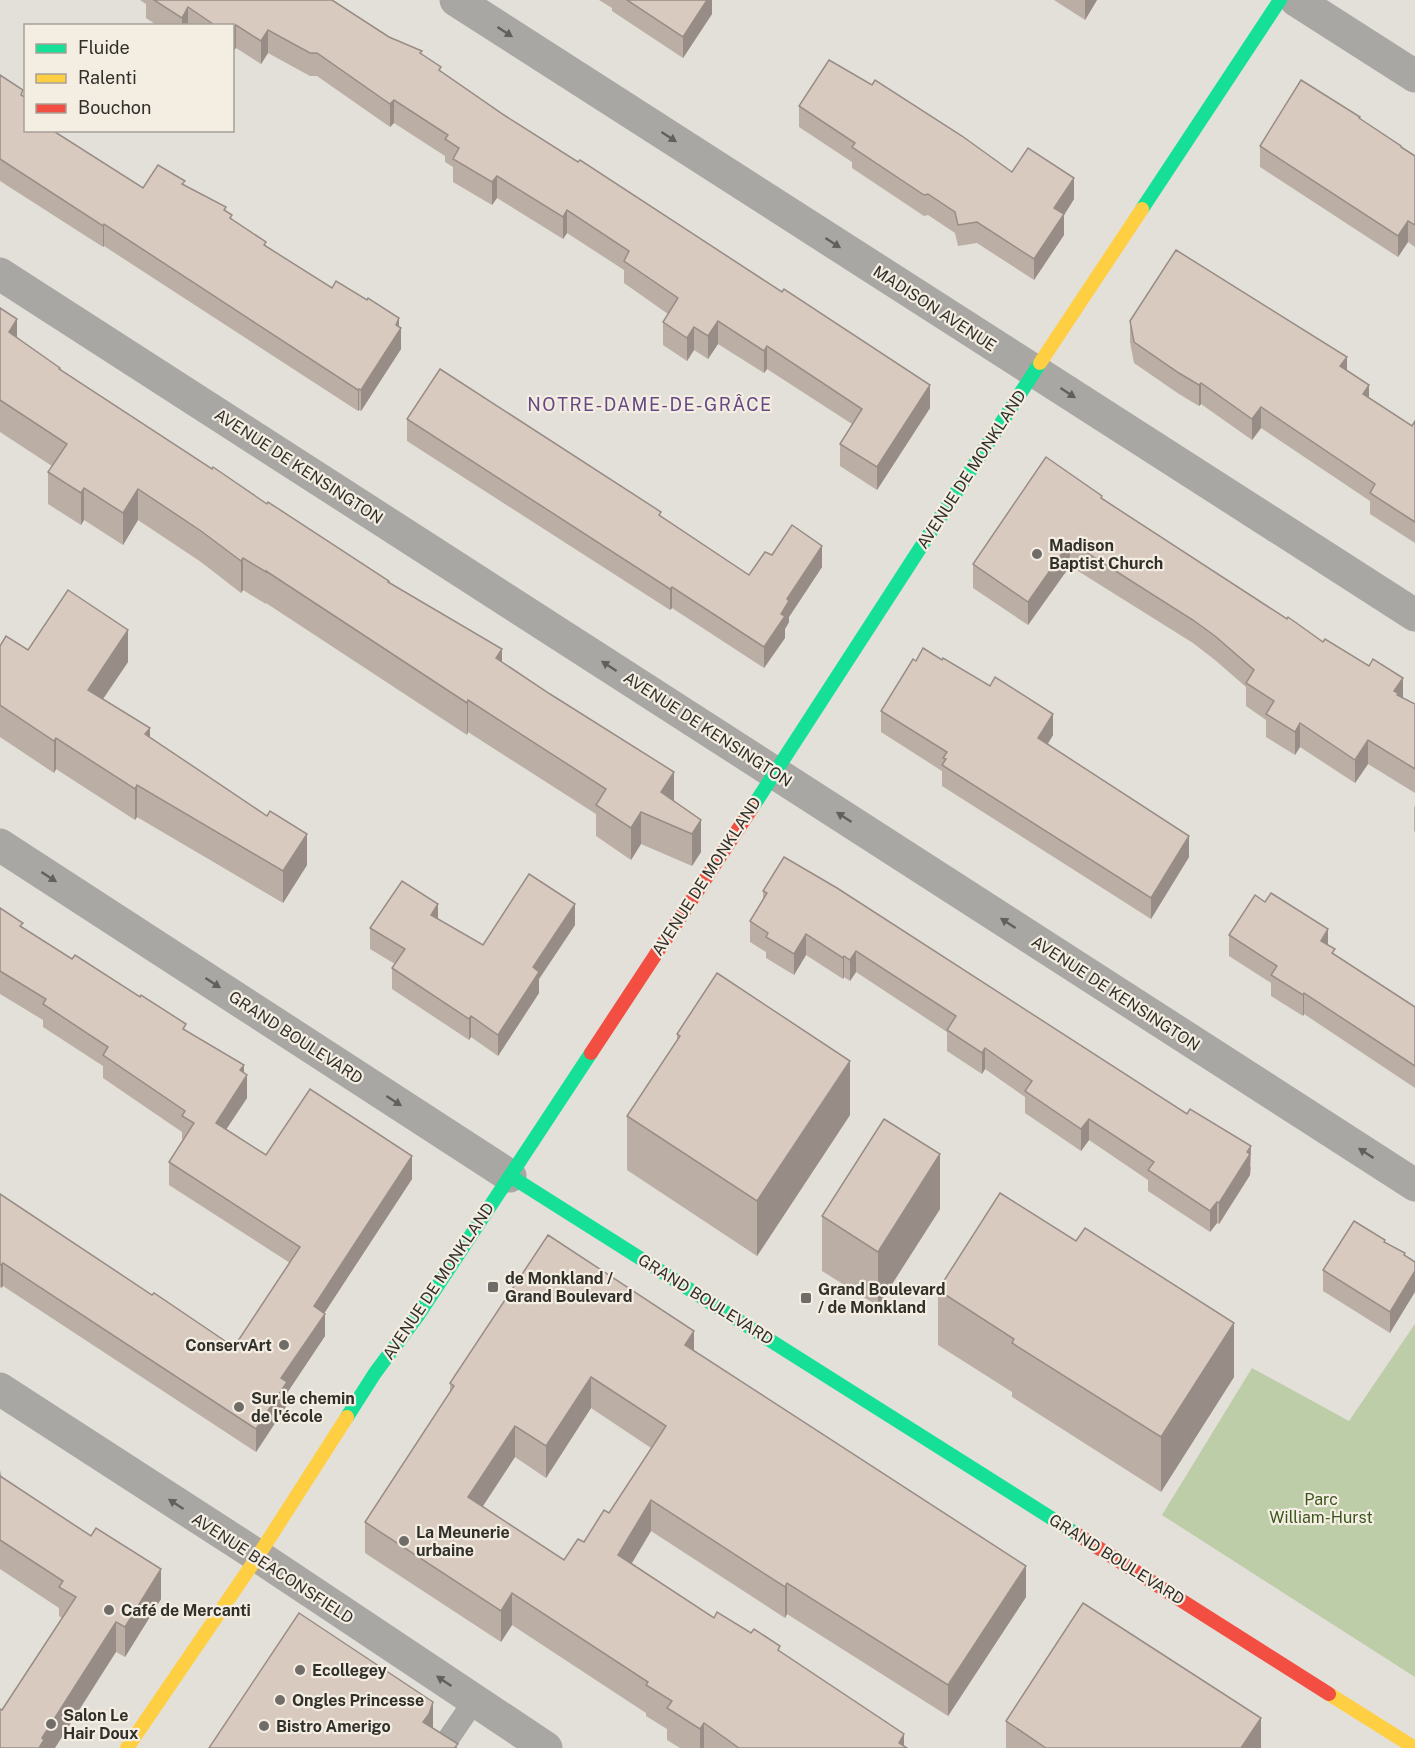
<svg xmlns="http://www.w3.org/2000/svg" width="1415" height="1748" font-family="'Public Sans',sans-serif">
<rect width="100%" height="100%" fill="#e3dfd9"/>
<polygon fill="#bccda7" points="1415,1324 1415,1677 1162,1515 1252,1368 1349,1421"/>
<g fill="none" stroke-linecap="round" stroke-linejoin="round">
<polyline stroke="#a8a7a4" stroke-width="22" points="442,1748 474,1701"/>
<g stroke="#a8a7a4" stroke-width="33">
<polyline points="456,0 1415,615"/>
<polyline points="1296,0 1415,76"/>
<polyline points="0,274 1415,1185"/>
<polyline points="0,845 510,1176"/>
<polyline points="0,1389 258,1556 546,1748"/>
</g>
<g stroke="#16e098" stroke-width="14">
<polyline points="1142,209 1280,0"/>
<polyline points="752,808 1040,363"/>
<polyline points="510,1176 1078,1535"/>
<polyline points="347,1417 375,1373 419,1314 591,1053"/>
</g>
<g stroke="#ffcf43" stroke-width="14">
<polyline points="1040,363 1142,209"/>
<polyline points="1329,1694 1415,1748"/>
<polyline points="127,1748 258,1556 347,1417"/>
</g>
<g stroke="#f24e42" stroke-width="14">
<polyline points="591,1053 752,808"/>
<polyline points="1078,1535 1329,1694"/>
</g>
</g>
<g fill="#bbaea5" fill-rule="evenodd">
<polygon points="140,0 332,0 389,37 422,54 441,72 930,408 877,490 840,466 840,444 852,424 767,369 764,373 718,344 708,359 694,350 687,361 663,345 663,322 668,314 624,283 624,270 567,233 563,239 497,198 492,205 453,182 453,167 445,162 445,156 394,123 390,127 317,76 310,76 268,53 261,64 236,48 232,26 158,26 146,18 146,4"/>
<polygon points="599,0 712,0 712,14 683,58 612,11 612,8"/>
<polygon points="1054,0 1097,0 1085,20"/>
<polygon points="0,75 23,96 55,130 55,132 143,188 185,185 226,210 232,220 266,247 332,288 399,327 401,349 361,411 359,410 358,411 104,246 103,247 0,181"/>
<polygon points="799,106 1012,172 1074,199 1064,215 1064,235 1034,280 977,243 958,246 955,233 928,215 924,216 852,168 852,162 799,127"/>
<polygon points="1360,119 1415,156 1415,247 1408,242 1398,257 1260,167 1260,146"/>
<polygon points="0,308 17,338 60,370 212,469 389,583 502,662 674,801 701,852 692,866 641,844 631,860 596,836 596,814 468,732 467,735 266,603 266,604 243,590 241,593 201,562 138,520 123,545 84,520 81,525 48,504 48,472 52,466 0,432"/>
<polygon points="1130,321 1347,370 1369,398 1412,426 1415,421 1415,543 1370,514 1370,501 1261,428 1252,440 1201,404 1199,406 1179,394 1134,363 1130,342"/>
<polygon points="407,419 661,516 749,575 772,555 822,567 789,617 789,622 785,629 785,638 764,668 672,608 670,610 407,441"/>
<polygon points="1102,498 1403,698 1415,704 1415,793 1368,764 1355,783 1300,747 1295,755 1266,737 1266,720 1246,706 1246,687 1215,660 1193,643 1070,566 1028,625 973,588 973,564"/>
<polygon points="0,646 28,650 128,662 103,699 307,865 283,903 137,817 135,820 56,769 54,773 0,737"/>
<polygon points="916,661 1053,735 1048,744 1189,857 1151,919 942,786 942,771 881,732 881,711"/>
<polygon points="1415,805 1415,832 1414,831 1414,808"/>
<polygon points="763,891 1251,1167 1250,1175 1219,1224 1217,1223 1210,1232 1148,1191 1148,1180 1089,1140 1081,1151 1025,1113 1025,1097 985,1069 982,1074 947,1051 947,1032 856,972 850,981 844,977 843,979 806,955 794,975 766,958 766,952 750,942 750,921 763,900"/>
<polygon points="0,908 23,928 186,1030 244,1073 247,1098 226,1129 266,1155 412,1179 324,1313 325,1336 287,1393 287,1405 256,1452 3,1286 1,1288 0,1287 0,1194 152,1295 234,1347 290,1263 169,1185 169,1162 183,1139 182,1139 182,1132 103,1078 103,1066 43,1027 43,1020 0,994"/>
<polygon points="438,919 483,945 575,925 539,979 539,993 498,1056 471,1037 469,1040 392,989 392,968 395,964 370,949 370,928"/>
<polygon points="1229,935 1328,945 1335,955 1415,1007 1415,1088 1304,1014 1303,1016 1271,996 1271,983 1229,956"/>
<polygon points="677,1034 850,1115 757,1256 627,1170 627,1116 677,1040"/>
<polygon points="940,1209 878,1306 822,1271 822,1216"/>
<polygon points="1405,1253 1390,1333 1323,1291 1323,1270"/>
<polygon points="938,1290 1234,1377 1161,1492 1012,1397 1012,1392 938,1345"/>
<path d="M694,1351l332,246 -78,119 -161,-102 -2,4 -134,-87 -19,32 82,55 66,33 127,97h-227l-13,-8v-11l-21,-13v-3l-134,-88 -11,17 -136,-89v-31l85,-129v-10zM591,1408l60,40 -42,65 -25,29 -20,18 -82,-53 33,-50 31,21z"/>
<polygon points="0,1470 2,1478 161,1599 125,1657 116,1652 2,1710 62,1618 59,1616 59,1608 0,1569"/>
<polygon points="1006,1721 1261,1748 1006,1748"/>
</g>
<g fill="#988d86">
<polygon points="707,0 712,0 712,14 683,58 683,37"/>
<polygon points="1085,0 1097,0 1085,20"/>
<polygon points="188,7 188,26 182,26 182,18"/>
<polygon points="236,25 236,48 232,53 232,30"/>
<polygon points="268,30 268,53 261,64 261,41"/>
<polygon points="394,100 394,123 390,127 390,104"/>
<polygon points="497,176 497,198 492,205 492,182"/>
<polygon points="1074,178 1074,199 1064,215 1064,235 1034,280 1034,259 1054,208"/>
<polygon points="567,210 567,233 563,239 563,217"/>
<polygon points="1408,221 1408,242 1398,257 1398,236"/>
<polygon points="104,224 104,246 103,247 103,226"/>
<polygon points="399,318 399,330 401,328 401,349 361,411 361,390"/>
<polygon points="17,319 17,350 9,332"/>
<polygon points="718,321 718,344 708,359 708,336"/>
<polygon points="694,327 694,350 687,361 687,338"/>
<polygon points="767,346 767,369 764,373 764,351"/>
<polygon points="1347,357 1347,378 1340,366"/>
<polygon points="1201,383 1201,404 1199,406 1199,385"/>
<polygon points="930,385 930,408 877,490 877,467"/>
<polygon points="1369,385 1369,407 1363,394"/>
<polygon points="359,389 359,410 358,411 358,390"/>
<polygon points="1261,407 1261,428 1252,440 1252,419"/>
<polygon points="84,488 84,520 81,525 81,493"/>
<polygon points="138,489 138,520 123,545 123,513"/>
<polygon points="1070,542 1070,566 1028,625 1028,602"/>
<polygon points="822,546 822,567 789,617 789,622 785,629 785,638 764,668 764,647 787,599"/>
<polygon points="243,558 243,590 241,593 241,561"/>
<polygon points="672,587 672,608 670,610 670,589"/>
<polygon points="128,630 128,662 88,721 88,690"/>
<polygon points="502,649 502,681 496,658"/>
<polygon points="1403,678 1403,702 1394,691"/>
<polygon points="468,700 468,732 467,735 467,703"/>
<polygon points="1053,714 1053,735 1038,759 1038,738"/>
<polygon points="1300,723 1300,747 1295,755 1295,732"/>
<polygon points="150,728 150,760 145,734"/>
<polygon points="56,738 56,769 54,773 54,741"/>
<polygon points="1368,740 1368,764 1355,783 1355,760"/>
<polygon points="674,772 674,803 661,792"/>
<polygon points="137,785 137,817 135,820 135,789"/>
<polygon points="641,812 641,844 631,860 631,828"/>
<polygon points="701,820 701,852 692,866 692,834"/>
<polygon points="307,834 307,865 283,903 283,871"/>
<polygon points="1189,836 1189,857 1151,919 1151,898"/>
<polygon points="438,904 438,925 431,915"/>
<polygon points="575,904 575,925 539,979 539,993 498,1056 498,1035 533,967"/>
<polygon points="1328,929 1328,950 1321,941"/>
<polygon points="806,934 806,955 794,975 794,954"/>
<polygon points="856,951 856,972 850,981 850,960"/>
<polygon points="844,956 844,977 843,979 843,958"/>
<polygon points="1304,993 1304,1014 1303,1016 1303,995"/>
<polygon points="471,1016 471,1037 469,1040 469,1019"/>
<polygon points="985,1048 985,1069 982,1074 982,1053"/>
<polygon points="850,1061 850,1115 757,1256 757,1201"/>
<polygon points="244,1065 244,1081 247,1075 247,1098 216,1145 216,1123 240,1070"/>
<polygon points="1089,1119 1089,1140 1081,1151 1081,1129"/>
<polygon points="1251,1146 1250,1175 1219,1224 1219,1203"/>
<polygon points="940,1154 940,1209 878,1306 878,1252"/>
<polygon points="412,1156 412,1179 314,1329 314,1306"/>
<polygon points="1217,1202 1217,1223 1210,1232 1210,1211"/>
<polygon points="3,1263 3,1286 1,1288 1,1265"/>
<polygon points="1415,1271 1415,1292 1390,1333 1390,1312"/>
<polygon points="325,1314 325,1336 287,1393 287,1405 256,1452 256,1429 281,1378"/>
<polygon points="1234,1323 1234,1377 1161,1492 1161,1437"/>
<polygon points="694,1331 694,1362 685,1345"/>
<polygon points="591,1377 591,1408 546,1478 546,1446"/>
<polygon points="515,1426 515,1457 468,1529 468,1497"/>
<polygon points="651,1500 651,1531 618,1586 618,1555"/>
<polygon points="1026,1566 1026,1597 948,1716 948,1685"/>
<polygon points="161,1569 161,1599 125,1657 125,1627"/>
<polygon points="787,1583 787,1614 785,1618 785,1587"/>
<polygon points="512,1593 512,1625 501,1642 501,1611"/>
<polygon points="116,1622 116,1652 55,1748 39,1748 42,1738"/>
<polygon points="433,1702 433,1738 423,1722"/>
<polygon points="1261,1718 1261,1748 1241,1748"/>
<polygon points="704,1723 704,1748 700,1748 700,1729"/>
<polygon points="904,1734 904,1748 899,1743"/>
</g>
<g fill="#d9cac0" stroke="#988d86" stroke-width="1.5" fill-rule="evenodd">
<polygon points="154,0 332,0 389,37 422,51 420,53 441,67 439,70 504,115 578,162 580,160 782,292 784,289 930,385 877,467 840,444 862,409 767,346 764,351 718,321 708,336 694,327 687,338 663,322 678,298 624,261 629,251 567,210 563,217 497,176 492,182 453,159 459,148 445,139 448,135 394,100 390,104 317,53 310,53 268,30 261,41 236,25 232,30 232,26 216,26 188,7 182,18"/>
<polygon points="627,0 707,0 683,37"/>
<polygon points="829,60 872,85 875,80 962,136 1012,172 1028,148 1074,178 1054,208 1064,214 1034,259 977,222 958,225 955,212 928,194 924,195 852,147 855,143 799,106"/>
<polygon points="0,75 23,90 21,95 26,98 26,130 52,130 143,188 158,165 185,181 182,184 226,207 224,210 232,215 230,218 266,242 264,245 332,288 336,281 367,300 368,298 399,318 396,325 401,328 361,390 359,389 358,390 104,224 103,226 0,159"/>
<polygon points="1301,80 1360,117 1359,118 1401,146 1401,147 1415,156 1415,225 1408,221 1398,236 1260,146"/>
<polygon points="1176,250 1347,357 1340,366 1369,385 1363,394 1412,426 1415,421 1415,522 1370,493 1375,484 1261,407 1252,419 1201,383 1199,385 1179,373 1134,342 1130,321"/>
<polygon points="0,308 17,319 9,332 60,368 59,369 212,469 213,467 267,504 268,502 389,581 388,582 502,649 496,658 550,694 674,772 661,792 701,820 692,834 641,812 631,828 596,805 606,789 468,700 467,703 266,571 266,572 243,558 241,561 201,531 138,489 123,513 84,488 81,493 48,472 67,444 0,400"/>
<polygon points="440,369 661,512 659,515 749,575 765,552 772,555 792,525 822,546 787,599 789,601 781,614 785,616 764,647 672,587 670,589 407,419"/>
<polygon points="1046,457 1102,496 1101,498 1287,619 1288,617 1323,642 1325,639 1369,666 1373,659 1403,678 1394,691 1398,693 1397,695 1415,704 1415,769 1368,740 1355,760 1300,723 1295,732 1266,714 1274,701 1246,683 1254,670 1215,636 1193,620 1070,542 1028,602 973,564"/>
<polygon points="68,590 128,630 88,690 150,728 145,734 267,816 270,811 307,834 283,871 137,785 135,789 56,738 54,741 0,705 0,646 6,636 28,650"/>
<polygon points="923,648 942,660 943,658 990,686 995,677 1053,714 1038,738 1189,836 1151,898 942,765 946,759 943,758 947,752 881,711 913,659 916,661"/>
<polygon points="784,857 837,888 1187,1114 1190,1109 1251,1146 1247,1152 1250,1154 1219,1203 1217,1202 1210,1211 1148,1170 1154,1162 1089,1119 1081,1129 1025,1091 1032,1081 985,1048 982,1053 947,1030 956,1016 856,951 850,960 844,956 843,958 806,934 794,954 766,937 768,933 750,921 767,893 763,891"/>
<polygon points="529,874 575,904 533,967 539,972 498,1035 471,1016 469,1019 392,968 405,949 370,928 402,881 438,904 431,915 483,945"/>
<polygon points="1271,893 1328,929 1321,941 1335,949 1332,953 1415,1007 1415,1066 1304,993 1303,995 1271,975 1277,966 1229,935 1255,895 1265,902"/>
<polygon points="0,908 23,923 20,926 72,959 75,955 140,997 141,995 186,1024 183,1029 244,1065 240,1070 247,1075 216,1123 266,1155 310,1089 412,1156 314,1306 325,1314 281,1378 287,1382 256,1429 3,1263 1,1265 0,1265 0,1194 152,1295 154,1293 234,1347 300,1247 169,1162 194,1123 182,1116 185,1111 103,1055 108,1047 43,1004 46,999 0,971"/>
<polygon points="717,973 850,1061 757,1201 627,1116 680,1036 677,1034"/>
<polygon points="884,1119 940,1154 878,1252 822,1216"/>
<polygon points="1000,1193 1076,1241 1085,1228 1234,1323 1161,1437 1012,1343 1014,1339 938,1290"/>
<polygon points="1354,1221 1385,1240 1384,1242 1405,1253 1404,1255 1415,1262 1415,1271 1390,1312 1323,1270"/>
<path d="M548,1235l146,96 -9,14 341,221 -78,119 -161,-102 -2,4 -134,-87 -33,55 96,63 3,-6 34,21 3,-4 26,17 -2,4 126,84 -5,9 8,5h-168l-35,-25 -4,6 -33,-21 5,-7 -26,-16 2,-3 -136,-89 -11,18 -136,-89 89,-136 -4,-3zM591,1377l75,49 -57,87 -5,-3 -20,32 -6,-3 -14,21 -96,-63 47,-71 31,20z"/>
<polygon points="0,1476 91,1536 96,1528 161,1569 125,1627 116,1622 42,1738 44,1740 39,1748 0,1748 0,1709 2,1710 76,1597 59,1587 63,1581 0,1540"/>
<polygon points="1083,1603 1261,1718 1241,1748 1046,1748 1006,1721"/>
<polygon points="299,1613 433,1702 429,1714 423,1722 458,1744 455,1747 457,1748 209,1748"/>
</g>
<defs><path id="oneway-solid" d="M-6-.8H1V-3.2L6.5 0L1 3.2V.8H-6Z" transform="scale(1.5)"/></defs>
<g fill="#61605b">
<use href="#oneway-solid" transform="translate(505 32) rotate(33)"/>
<use href="#oneway-solid" transform="translate(669 137) rotate(33)"/>
<use href="#oneway-solid" transform="translate(833 243) rotate(33)"/>
<use href="#oneway-solid" transform="translate(1068 393) rotate(33)"/>
<use href="#oneway-solid" transform="translate(609 666) rotate(-147)"/>
<use href="#oneway-solid" transform="translate(844 817) rotate(-147)"/>
<use href="#oneway-solid" transform="translate(49 877) rotate(33)"/>
<use href="#oneway-solid" transform="translate(1008 923) rotate(-147)"/>
<use href="#oneway-solid" transform="translate(213 983) rotate(33)"/>
<use href="#oneway-solid" transform="translate(394 1101) rotate(33)"/>
<use href="#oneway-solid" transform="translate(1366 1153) rotate(-147)"/>
<use href="#oneway-solid" transform="translate(176 1504) rotate(-147)"/>
<use href="#oneway-solid" transform="translate(444 1681) rotate(-146)"/>
</g>
<g fill="#706d68" stroke="#f4ede2" stroke-width="2">
<circle cx="1037" cy="554" r="6"/>
<rect x="487" y="1281" width="12" height="12" rx="3"/>
<rect x="800" y="1292" width="12" height="12" rx="3"/>
<circle cx="284" cy="1345" r="6"/>
<circle cx="239" cy="1407" r="6"/>
<circle cx="404" cy="1541" r="6"/>
<circle cx="109" cy="1610" r="6"/>
<circle cx="300" cy="1670" r="6"/>
<circle cx="280" cy="1700" r="6"/>
<circle cx="51" cy="1724" r="6"/>
<circle cx="264" cy="1726" r="6"/>
</g>
<g text-anchor="middle" stroke-width="4.5" stroke-linejoin="round" paint-order="stroke">
<g font-size="16" fill="#32302b" stroke="#f4ede2">
<text transform="translate(935 308) rotate(33)" y="6">MADISON AVENUE</text>
<text transform="translate(299 466) rotate(33)" y="6">AVENUE DE KENSINGTON</text>
<text transform="translate(971 469) rotate(-57)" y="6">AVENUE DE MONKLAND</text>
<text transform="translate(708 729) rotate(33)" y="6">AVENUE DE KENSINGTON</text>
<text transform="translate(706 876) rotate(-57)" y="6">AVENUE DE MONKLAND</text>
<text transform="translate(1116 993) rotate(33)" y="6">AVENUE DE KENSINGTON</text>
<text transform="translate(296 1037) rotate(33)" y="6">GRAND BOULEVARD</text>
<text transform="translate(438 1281) rotate(-56)" y="6">AVENUE DE MONKLAND</text>
<text transform="translate(706 1299) rotate(32)" y="6">GRAND BOULEVARD</text>
<text transform="translate(1117 1559) rotate(32)" y="6">GRAND BOULEVARD</text>
<text transform="translate(273 1568) rotate(33)" y="6">AVENUE BEACONSFIELD</text>
</g>
<g font-size="16" font-weight="bold" fill="#32302b" stroke="#f4ede2" text-anchor="start">
<text x="1049" y="551">Madison<tspan x="1049" dy="18">Baptist Church</tspan></text>
<text x="505" y="1284">de Monkland /<tspan x="505" dy="18">Grand Boulevard</tspan></text>
<text x="818" y="1295">Grand Boulevard<tspan x="818" dy="18">/ de Monkland</tspan></text>
<text x="272" y="1351" text-anchor="end">ConservArt</text>
<text x="251" y="1404">Sur le chemin<tspan x="251" dy="18">de l'école</tspan></text>
<text x="416" y="1538">La Meunerie<tspan x="416" dy="18">urbaine</tspan></text>
<text x="121" y="1616">Café de Mercanti</text>
<text x="312" y="1676">Ecollegey</text>
<text x="292" y="1706">Ongles Princesse</text>
<text x="63" y="1721">Salon Le<tspan x="63" dy="18">Hair Doux</tspan></text>
<text x="276" y="1732">Bistro Amerigo</text>
</g>
<g font-size="16" fill="#39551c" stroke="#f4ede2">
<text x="1321" y="1505">Parc<tspan x="1321" dy="18">William-Hurst</tspan></text>
</g>
<g font-size="18" letter-spacing="1.5" fill="#654884" stroke="#f4ede2">
<text x="650" y="411">NOTRE-DAME-DE-GRÂCE</text>
</g>
</g>
<rect x="24" y="24" width="210" height="108" fill="#f4ede2" stroke="#a6a199" stroke-width="1.5"/>
<rect x="36" y="44" width="30" height="9" fill="#16e098" stroke="#a6a199" stroke-width="1.5"/>
<text x="78" y="54" font-size="18" fill="#32302b">Fluide</text>
<rect x="36" y="74" width="30" height="9" fill="#ffcf43" stroke="#a6a199" stroke-width="1.5"/>
<text x="78" y="84" font-size="18" fill="#32302b">Ralenti</text>
<rect x="36" y="104" width="30" height="9" fill="#f24e42" stroke="#a6a199" stroke-width="1.5"/>
<text x="78" y="114" font-size="18" fill="#32302b">Bouchon</text>
</svg>
